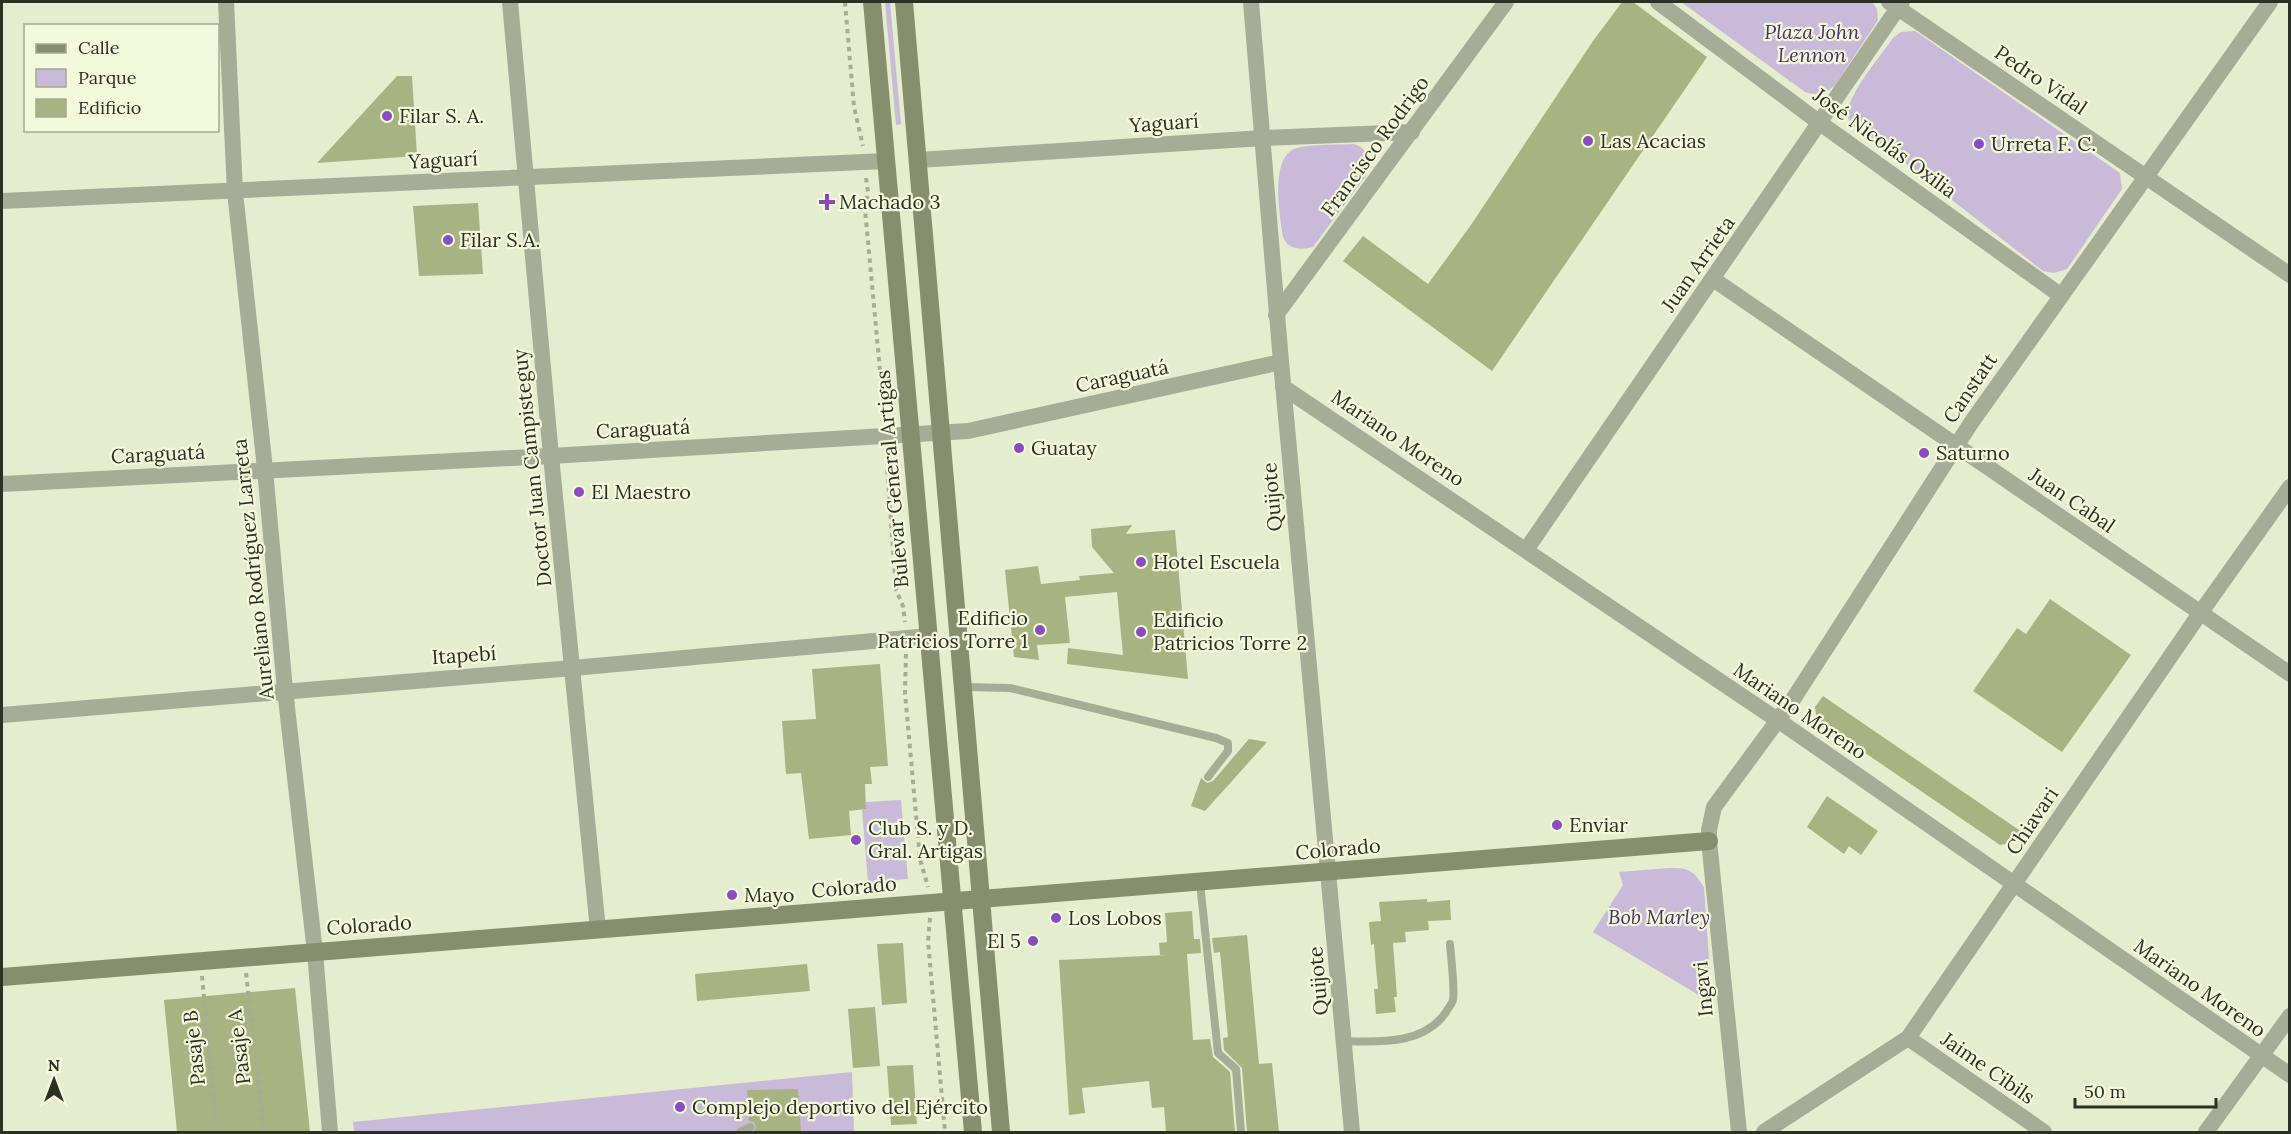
<svg xmlns="http://www.w3.org/2000/svg" width="2291" height="1134" font-family="Lora,serif">
<rect width="100%" height="100%" fill="#e5edcf"/>
<g fill="#c8bad8">
<polygon points="885,2 890,2 901,124 896,125"/>
<path d="M1681,2h191l5,7 1,11 -42,64c-10,10 -18,12 -31,8z"/>
<path d="M1915,31l205,142 2,16 -55,80 -13,4 -11,-2 -141,-110 -48,-34c-4,-5 -8,-10 -6,-17 3,-19 33,-55 45,-72l8,-6z"/>
<path d="M1354,144l7,3 8,9 -1,14 -3,7 -52,70c-12,3 -25,3 -30,-10 -3,-22 -13,-77 11,-88 11,-5 46,-4 60,-5z"/>
<polygon points="901,800 908,879 868,882 862,810 866,809 866,802"/>
<path d="M1669,868c20,0 24,2 35,19l8,116 -119,-71 30,-47 -4,-13z"/>
<polygon points="852,1072 854,1132 354,1132 353,1122"/>
</g>
<g fill="#a7b380">
<polygon points="1622,2 1633,2 1707,57 1492,371 1343,261 1363,236 1428,284 1471,225 1593,41"/>
<polygon points="397,76 412,76 417,156 317,163"/>
<polygon points="478,203 483,274 419,276 413,206"/>
<polygon points="1132,525 1126,534 1175,530 1188,679 1067,664 1068,648 1123,655 1117,592 1065,597 1070,643 1037,645 1039,660 1014,657 1005,570 1038,566 1041,584 1080,580 1079,576 1114,573 1092,547 1091,529"/>
<polygon points="2050,599 2131,655 2062,752 1973,691 2017,628 2026,634"/>
<polygon points="880,664 888,766 870,767 872,784 865,784 866,809 849,811 851,835 809,839 801,773 786,774 782,721 816,719 812,669"/>
<polygon points="1823,696 2022,832 2015,842 2000,845 1817,720 1815,707"/>
<polygon points="1249,739 1267,742 1205,811 1191,806 1201,778 1207,783 1213,781"/>
<polygon points="1827,796 1878,831 1861,855 1849,846 1844,854 1807,827"/>
<polygon points="1427,899 1427,902 1450,900 1451,920 1428,921 1429,930 1405,932 1406,942 1393,943 1397,997 1394,997 1396,1012 1376,1014 1374,989 1378,989 1376,968 1374,944 1371,945 1369,922 1381,921 1379,902"/>
<polygon points="1192,911 1194,939 1200,939 1201,953 1187,954 1193,1040 1210,1039 1213,1057 1230,1072 1235,1132 1166,1132 1164,1107 1152,1108 1149,1081 1082,1088 1085,1113 1069,1115 1059,960 1168,955 1160,955 1159,943 1167,942 1165,913"/>
<polygon points="1247,935 1259,1064 1272,1063 1279,1132 1247,1132 1242,1068 1224,1050 1223,1038 1228,1037 1220,952 1214,953 1212,938"/>
<polygon points="903,943 907,1003 882,1005 877,944"/>
<polygon points="807,964 810,991 697,1001 695,974"/>
<polygon points="295,988 310,1132 177,1132 164,1000"/>
<polygon points="875,1007 880,1066 853,1068 848,1009"/>
<polygon points="913,1065 917,1124 891,1125 887,1066"/>
<polygon points="798,1089 801,1132 753,1132 756,1127 754,1122 749,1121 747,1090"/>
</g>
<g fill="none" stroke-linecap="round" stroke-linejoin="round">
<g stroke="#a6ad95" stroke-width="4" stroke-dasharray="4.5 4.5" stroke-linecap="butt">
<polyline points="845,2 854,107 863,146"/>
<polyline points="866,178 868,192 865,209 882,392 887,420"/>
<polyline points="890,452 887,467 896,590 903,606 905,622"/>
<polyline points="906,654 905,693 920,859 928,887"/>
<polyline points="930,918 928,941 945,1132"/>
<polyline points="246,973 264,1132"/>
<polyline points="202,976 217,1132"/>
</g>
<g stroke="#a7ac96" stroke-width="8">
<polyline points="964,687 1010,688 1216,738 1228,743 1228,751 1208,777"/>
<polyline points="1200,883 1218,1053 1236,1069 1241,1132"/>
<path d="M1344,1041c35,1 80,4 102,-29 2,-4 6,-8 7,-12 2,-12 -2,-42 -3,-56"/>
<polyline points="740,1132 750,1127"/>
</g>
<g stroke="#a7ac96" stroke-width="16">
<polyline points="226,2 235,192 265,469 285,690 315,952 330,1132"/>
<polyline points="510,2 551,456 598,930"/>
<polyline points="1251,2 1281,362 1352,1132"/>
<polyline points="1658,2 1820,123 2060,295"/>
<polyline points="1889,2 2290,275"/>
<polyline points="918,160 1263,138 1412,132"/>
<polyline points="2,201 886,161"/>
<polyline points="1713,279 2290,674"/>
<polyline points="1276,315 1506,2"/>
<polyline points="1283,387 1779,721 2290,1075"/>
<polyline points="2,484 551,456 968,431 1281,362"/>
<polyline points="1526,550 1902,2"/>
<polyline points="2,715 573,668 929,636"/>
<polyline points="1908,1038 2044,1132"/>
<polyline points="1739,1132 1709,841 1709,830 1714,807 1792,701 1971,423 2270,2"/>
<polyline points="1764,1132 1908,1038 2201,612 2290,487"/>
<polyline points="2206,1132 2290,1016"/>
</g>
<g stroke="#878e6e" stroke-width="18">
<polyline points="872,2 973,1132"/>
<polyline points="904,2 1001,1132"/>
<polyline points="2,977 1709,841"/>
</g>
</g>
<g fill="#8a4bc0" stroke="#f3fadc" stroke-width="2">
<circle cx="387" cy="116" r="6"/>
<circle cx="1588" cy="141" r="6"/>
<circle cx="1979" cy="144" r="6"/>
<path d="M824 193h6v6h6v6h-6v6h-6v-6h-6v-6h6z"/>
<circle cx="448" cy="240" r="6"/>
<circle cx="1019" cy="448" r="6"/>
<circle cx="1924" cy="453" r="6"/>
<circle cx="579" cy="492" r="6"/>
<circle cx="1141" cy="562" r="6"/>
<circle cx="1040" cy="630" r="6"/>
<circle cx="1141" cy="632" r="6"/>
<circle cx="1557" cy="825" r="6"/>
<circle cx="856" cy="840" r="6"/>
<circle cx="732" cy="895" r="6"/>
<circle cx="1056" cy="918" r="6"/>
<circle cx="1033" cy="941" r="6"/>
<circle cx="680" cy="1107" r="6"/>
</g>
<g text-anchor="middle" stroke-width="4.5" stroke-linejoin="round" paint-order="stroke">
<g font-size="20" font-style="italic" fill="#4d2e68" stroke="#f3fadc">
<text x="1812" y="39">Plaza John<tspan x="1812" dy="23">Lennon</tspan></text>
<text x="1659" y="924">Bob Marley</text>
</g>
<g font-size="20" fill="#2d3025" stroke="#f3fadc">
<text transform="translate(2041 80) rotate(34)" y="7">Pedro Vidal</text>
<text transform="translate(1164 123) rotate(-4)" y="7">Yaguarí</text>
<text transform="translate(1885 143) rotate(36)" y="7">José Nicolás Oxilia</text>
<text transform="translate(1375 146) rotate(-54)" y="7">Francisco Rodrigo</text>
<text transform="translate(443 160) rotate(-3)" y="7">Yaguarí</text>
<text transform="translate(1698 264) rotate(-55)" y="7">Juan Arrieta</text>
<text transform="translate(1122 376) rotate(-12)" y="7">Caraguatá</text>
<text transform="translate(1970 388) rotate(-56)" y="7">Canstatt</text>
<text transform="translate(643 429) rotate(-3)" y="7">Caraguatá</text>
<text transform="translate(1398 438) rotate(34)" y="7">Mariano Moreno</text>
<text transform="translate(158 454) rotate(-3)" y="7">Caraguatá</text>
<text transform="translate(532 468) rotate(-96)" y="7">Doctor Juan Campisteguy</text>
<text transform="translate(892 479) rotate(-95)" y="7">Bulevar General Artigas</text>
<text transform="translate(1272 497) rotate(-95)" y="7">Quijote</text>
<text transform="translate(2072 500) rotate(34)" y="7">Juan Cabal</text>
<text transform="translate(253 569) rotate(-96)" y="7">Aureliano Rodríguez Larreta</text>
<text transform="translate(464 655) rotate(-4)" y="7">Itapebí</text>
<text transform="translate(1800 711) rotate(34)" y="7">Mariano Moreno</text>
<text transform="translate(2032 821) rotate(-56)" y="7">Chiavari</text>
<text transform="translate(1338 849) rotate(-5)" y="7">Colorado</text>
<text transform="translate(854 887) rotate(-5)" y="7">Colorado</text>
<text transform="translate(369 925) rotate(-4)" y="7">Colorado</text>
<text transform="translate(1318 981) rotate(-95)" y="7">Quijote</text>
<text transform="translate(2200 988) rotate(35)" y="7">Mariano Moreno</text>
<text transform="translate(1703 989) rotate(-96)" y="7">Ingavi</text>
<text transform="translate(239 1047) rotate(-97)" y="7">Pasaje A</text>
<text transform="translate(194 1048) rotate(-96)" y="7">Pasaje B</text>
<text transform="translate(1988 1068) rotate(35)" y="7">Jaime Cibils</text>
</g>
<g font-size="20" fill="#2d3025" stroke="#f3fadc" text-anchor="start">
<text x="399" y="123">Filar S. A.</text>
<text x="1600" y="148">Las Acacias</text>
<text x="1991" y="151">Urreta F. C.</text>
<text x="839" y="209">Machado 3</text>
<text x="460" y="247">Filar S.A.</text>
<text x="1031" y="455">Guatay</text>
<text x="1936" y="460">Saturno</text>
<text x="591" y="499">El Maestro</text>
<text x="1153" y="569">Hotel Escuela</text>
<text x="1028" y="625" text-anchor="end">Edificio<tspan x="1028" dy="23">Patricios Torre 1</tspan></text>
<text x="1153" y="627">Edificio<tspan x="1153" dy="23">Patricios Torre 2</tspan></text>
<text x="1569" y="832">Enviar</text>
<text x="868" y="835">Club S. y D.<tspan x="868" dy="23">Gral. Artigas</tspan></text>
<text x="744" y="902">Mayo</text>
<text x="1068" y="925">Los Lobos</text>
<text x="1021" y="948" text-anchor="end">El 5</text>
<text x="692" y="1114">Complejo deportivo del Ejército</text>
</g>
</g>
<rect width="2291" height="1134" fill="none" stroke="#2d3025" stroke-width="6"/>
<rect x="24" y="24" width="195" height="108" fill="#f3fadc" stroke="#a4a993" stroke-width="1.5"/>
<rect x="36" y="44" width="30" height="9" fill="#878e6e" stroke="#a4a993" stroke-width="1.5"/>
<text x="78" y="54" font-size="18" fill="#2d3025">Calle</text>
<rect x="36" y="69" width="30" height="18" fill="#c8bad8" stroke="#a4a993" stroke-width="1.5"/>
<text x="78" y="84" font-size="18" fill="#2d3025">Parque</text>
<rect x="36" y="99" width="30" height="18" fill="#a7b380" stroke="#a4a993" stroke-width="1.5"/>
<text x="78" y="114" font-size="18" fill="#2d3025">Edificio</text>
<g transform="translate(54 1080)" stroke="#f3fadc" stroke-width="4.5" paint-order="stroke">
<path d="M0-4.5L10 22L0 15L-10 22Z" fill="#2d3025"/>
<text y="-9" font-size="16" font-weight="bold" text-anchor="middle" fill="#2d3025">N</text>
</g>
<path d="M2075 1098v9h141v-9" fill="none" stroke="#2d3025" stroke-width="3"/>
<text x="2084" y="1098" font-size="18" fill="#2d3025" stroke="#f3fadc" stroke-width="4.5" paint-order="stroke">50 m</text>
</svg>
